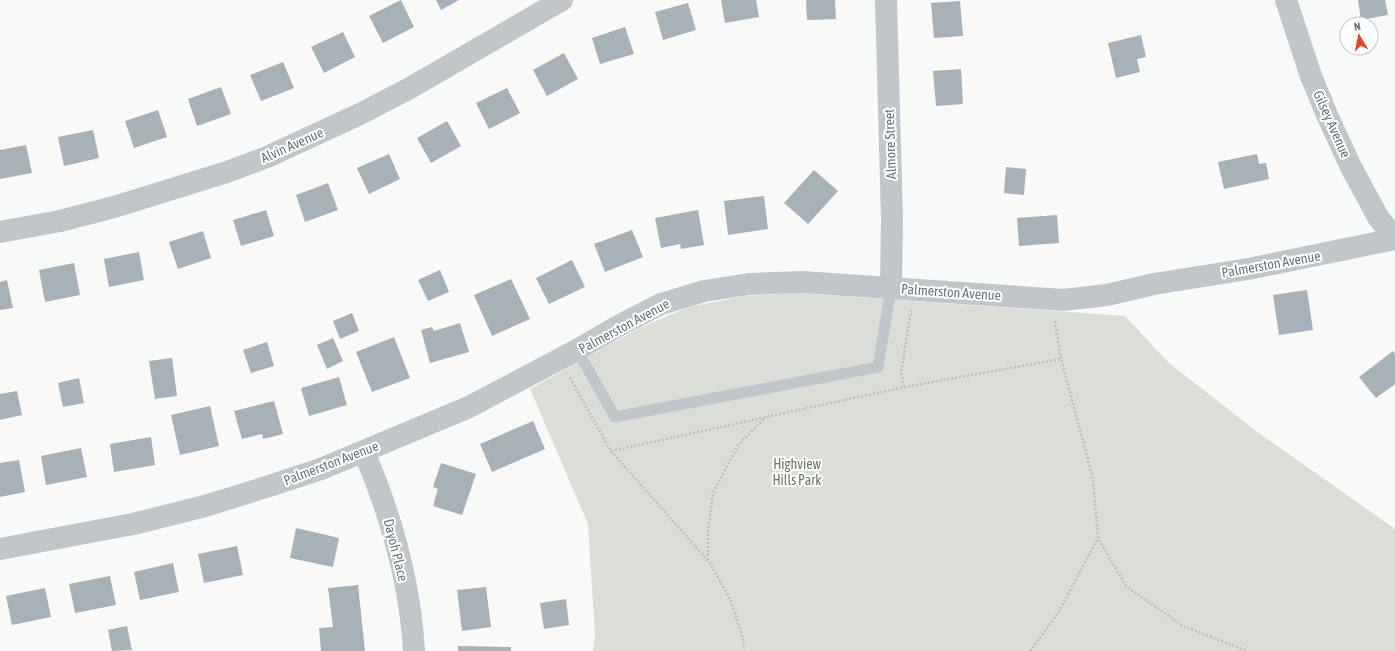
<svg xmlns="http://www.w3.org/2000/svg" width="1395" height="651" font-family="'Asap Condensed',sans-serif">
<rect width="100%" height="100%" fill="#f9f9f7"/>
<polygon fill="#daded6" points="797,293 1125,316 1169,363 1256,431 1395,529 1395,651 593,651 595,635 588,524 530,389 639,328 689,307 744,296"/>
<g fill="#a6b2b7">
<polygon points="401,0 414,27 383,43 369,16"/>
<polygon points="436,0 459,0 441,10"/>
<polygon points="721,0 756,0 759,17 725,23"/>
<polygon points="806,0 835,0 836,19 807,20"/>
<polygon points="1358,0 1385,0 1388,15 1361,20"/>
<polygon points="960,1 963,36 934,38 931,3"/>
<polygon points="688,3 696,30 663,40 655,12"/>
<polygon points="625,27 634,54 600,64 592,38"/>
<polygon points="343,32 355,57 324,73 311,47"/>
<polygon points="1141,35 1146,57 1137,59 1140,72 1116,78 1108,43"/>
<polygon points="564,53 578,79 547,96 533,70"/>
<polygon points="283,62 294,88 261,101 250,75"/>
<polygon points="961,69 963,104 936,106 933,71"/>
<polygon points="221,87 231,114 197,126 188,99"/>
<polygon points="507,88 520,113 489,129 476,103"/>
<polygon points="158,110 167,137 134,148 125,121"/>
<polygon points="447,121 461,146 431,163 417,138"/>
<polygon points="93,130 99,158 64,166 58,137"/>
<polygon points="26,145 32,173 0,179 0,150"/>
<polygon points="389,154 400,179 369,194 357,168"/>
<polygon points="1257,154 1259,164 1266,163 1269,179 1224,189 1218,162"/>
<polygon points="1006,167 1026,169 1024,195 1004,193"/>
<polygon points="814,170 838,191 808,224 784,203"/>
<polygon points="328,183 338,210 305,222 296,195"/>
<polygon points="764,196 768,229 728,235 724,201"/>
<polygon points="266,210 274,236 241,246 233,220"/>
<polygon points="698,210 704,245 681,249 680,244 661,248 655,218"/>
<polygon points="1057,215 1059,243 1019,246 1017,218"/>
<polygon points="632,230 643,257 605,272 594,244"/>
<polygon points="203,231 211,258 178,269 169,242"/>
<polygon points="139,252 144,280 109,287 104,259"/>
<polygon points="572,260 585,287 549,304 536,278"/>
<polygon points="74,263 80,295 45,302 39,270"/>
<polygon points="440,270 449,292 428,301 418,280"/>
<polygon points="511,279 530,319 492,336 474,295"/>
<polygon points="7,280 13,308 0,310 0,282"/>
<polygon points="1307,290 1313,330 1279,335 1273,295"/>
<polygon points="352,313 359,331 340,339 333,321"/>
<polygon points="460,323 469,352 430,363 421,330 432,327 434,331"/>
<polygon points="394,337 410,378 372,392 356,352"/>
<polygon points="333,338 343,361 327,369 317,345"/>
<polygon points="267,342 274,366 251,373 243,350"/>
<polygon points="1393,351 1395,354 1395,384 1376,398 1359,377"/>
<polygon points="172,358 177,396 155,399 149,361"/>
<polygon points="339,377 347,405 309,416 301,388"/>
<polygon points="79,378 84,403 63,407 58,383"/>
<polygon points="17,391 22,415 0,420 0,394"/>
<polygon points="274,401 283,434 263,439 262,434 242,439 234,411"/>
<polygon points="210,406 219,446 180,455 171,415"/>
<polygon points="533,421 545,449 492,472 480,444"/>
<polygon points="151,437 155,465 114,472 110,444"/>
<polygon points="81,448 87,477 46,485 41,456"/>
<polygon points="19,460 25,492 0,497 0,463"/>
<polygon points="441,463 476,474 462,515 433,506 438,489 433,487"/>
<polygon points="296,528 339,538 333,567 290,558"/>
<polygon points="237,546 243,575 204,583 198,554"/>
<polygon points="173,563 179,592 140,600 134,572"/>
<polygon points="110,576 116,605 75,613 69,584"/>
<polygon points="358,585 365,651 321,651 319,628 333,627 328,588"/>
<polygon points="486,587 491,627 462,631 457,590"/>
<polygon points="45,588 51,617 12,625 6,596"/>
<polygon points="566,599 569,625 544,629 540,603"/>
<polygon points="127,626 132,650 112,651 108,630"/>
<polygon points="458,646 511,647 511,651 458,651"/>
</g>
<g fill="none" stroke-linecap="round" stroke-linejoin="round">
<g stroke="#babfc1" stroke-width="2.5" stroke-dasharray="2 2" stroke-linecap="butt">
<polyline points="1055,321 1061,359 1093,479 1098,538 1126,586 1183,626 1247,651"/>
<polyline points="570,378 611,451 710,563 731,601 743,639 744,651"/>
<polyline points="904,387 901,373 911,311"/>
<polyline points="611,451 904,387 1061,359"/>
<polyline points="708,560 708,533 713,493 738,445 766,417"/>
<polyline points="1030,651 1058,613 1098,538"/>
</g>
<polyline stroke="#c0c6c9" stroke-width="11" points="577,350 615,417 878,367 891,288"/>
<g stroke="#c0c6c9" stroke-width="22">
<polyline points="886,0 892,219 891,288"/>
<polyline points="1286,0 1311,76 1327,115 1351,167 1378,217 1395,239"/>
<polyline points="0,232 60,221 114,207 227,172 267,157 360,114 410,88 562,0"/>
<path d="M364,452c27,63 46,130 50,199"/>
<polyline points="0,549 133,524 205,506 263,488 321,469 469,407 577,350 620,325 661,304 704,291 749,284 802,282 1063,300 1107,295 1154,284 1248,269 1395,239"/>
</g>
</g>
<g text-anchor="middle" stroke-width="4" stroke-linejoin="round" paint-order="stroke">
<g font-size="14" fill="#637883" stroke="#fff">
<text transform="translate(1332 124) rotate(66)" y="5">Gilsey Avenue</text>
<text transform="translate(890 144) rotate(-92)" y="5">Almore Street</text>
<text transform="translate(292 145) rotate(-24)" y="5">Alvin Avenue</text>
<text transform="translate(1271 264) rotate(-10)" y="5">Palmerston Avenue</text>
<text transform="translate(951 292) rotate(4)" y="5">Palmerston Avenue</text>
<text transform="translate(624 326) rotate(-28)" y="5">Palmerston Avenue</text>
<text transform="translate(331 463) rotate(-21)" y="5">Palmerston Avenue</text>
<text transform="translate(396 550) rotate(76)" y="5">Dayoh Place</text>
</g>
<g font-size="14" fill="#697a63" stroke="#fff">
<text x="797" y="469">Highview<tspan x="797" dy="16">Hills Park</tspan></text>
</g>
</g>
<g transform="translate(1359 36) rotate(350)"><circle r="19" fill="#ffffff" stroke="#c1c9cd"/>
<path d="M0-3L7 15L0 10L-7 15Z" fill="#e94227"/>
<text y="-6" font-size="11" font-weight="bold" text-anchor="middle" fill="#637883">N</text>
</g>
</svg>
